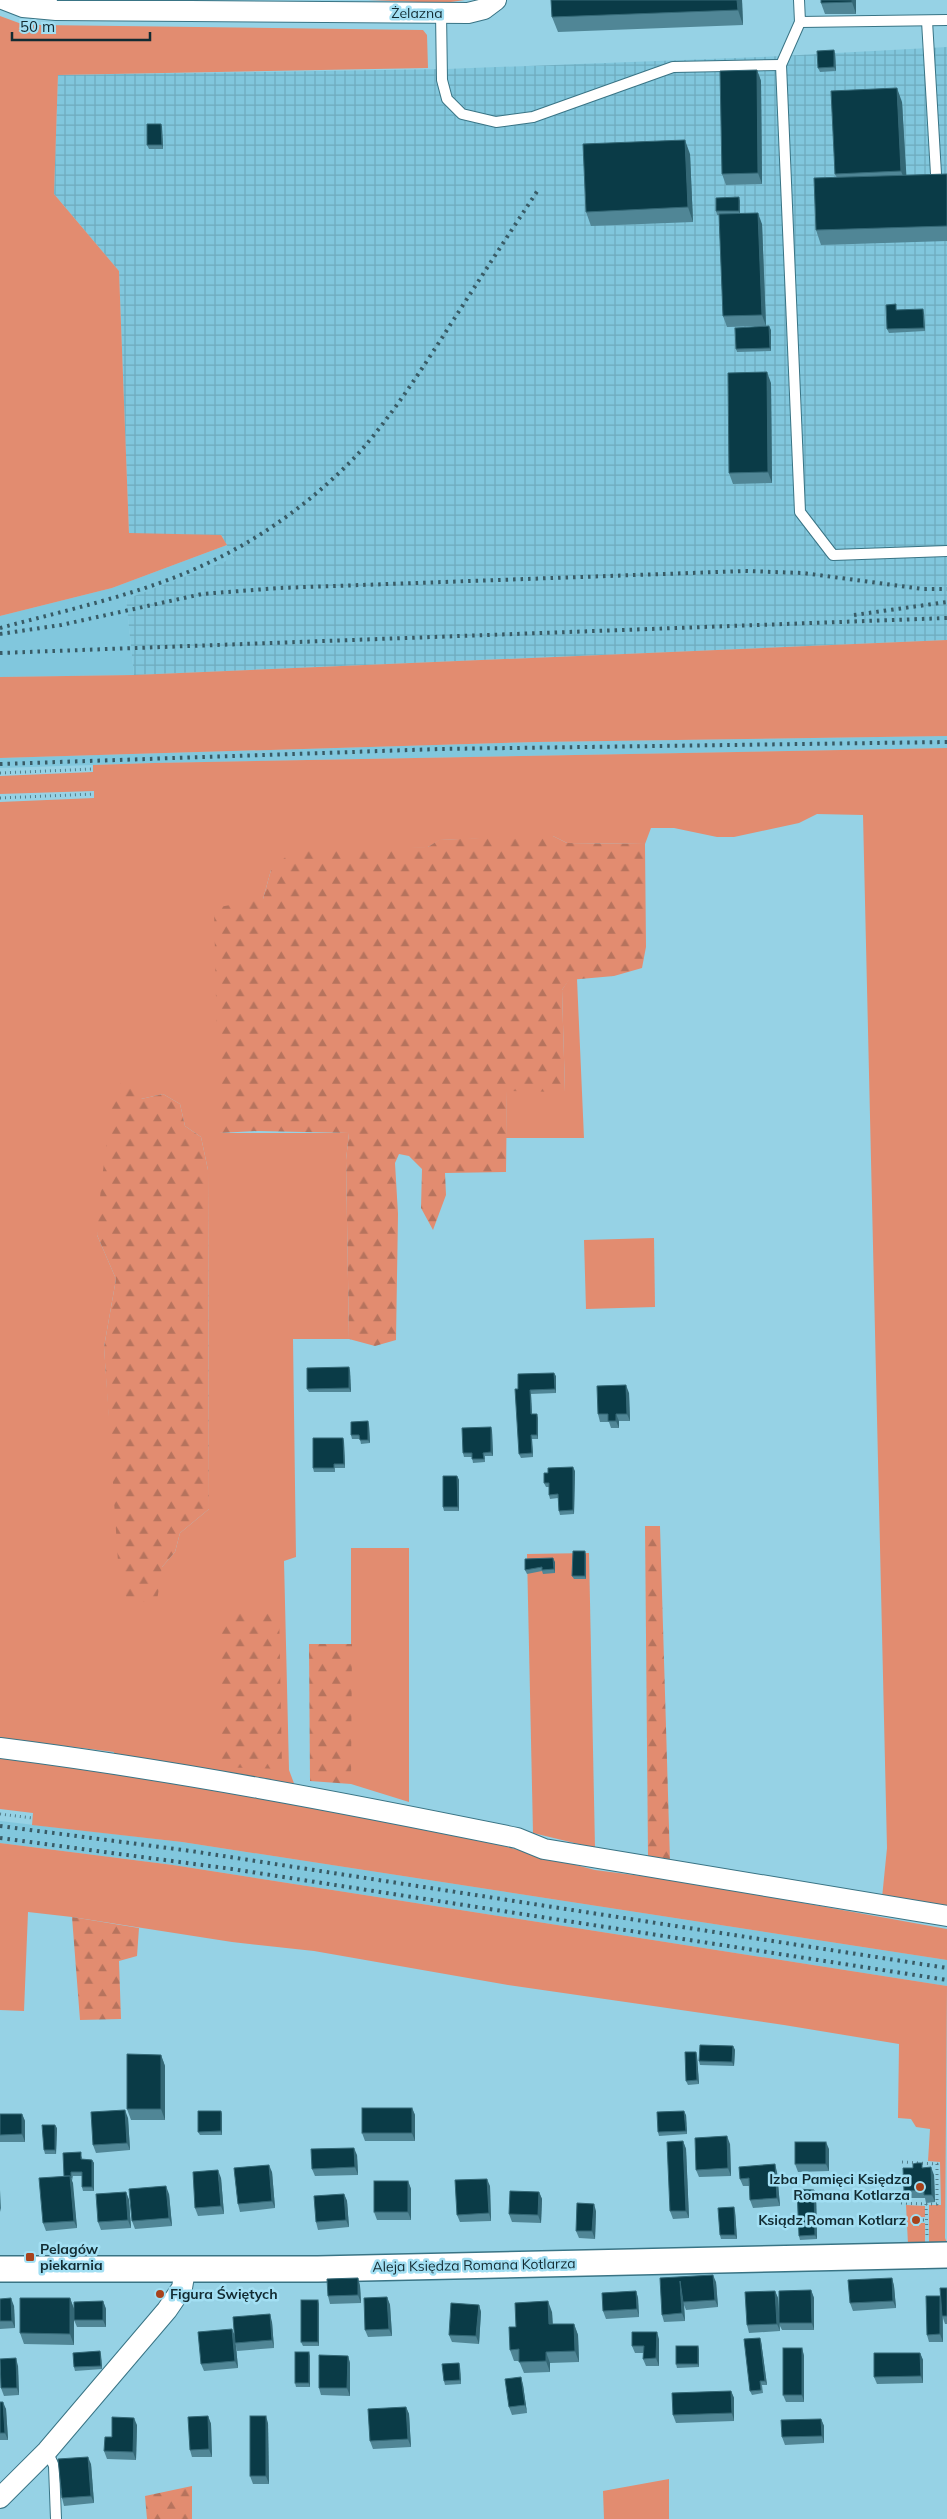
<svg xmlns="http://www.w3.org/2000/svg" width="947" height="2519" font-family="Mulish,sans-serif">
<defs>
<pattern id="industrial-grid" width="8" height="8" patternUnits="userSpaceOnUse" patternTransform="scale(1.25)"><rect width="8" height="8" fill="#81c7dd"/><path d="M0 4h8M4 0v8" fill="none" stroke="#6eabbe"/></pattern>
<pattern id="forest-firs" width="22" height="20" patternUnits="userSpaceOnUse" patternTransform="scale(1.25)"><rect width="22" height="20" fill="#e28c70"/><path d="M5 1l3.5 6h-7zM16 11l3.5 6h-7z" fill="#b6735d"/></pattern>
</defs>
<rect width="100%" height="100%" fill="#96d2e5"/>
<g fill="#81c7dd">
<polygon points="227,545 234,559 126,599 134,675 0,677 0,616 112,588"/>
<polygon points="947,736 947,748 153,763 0,768 0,758 537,742"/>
<polygon points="0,1821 182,1842 947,1960 947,1986 173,1865 0,1843"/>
</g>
<polygon fill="url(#industrial-grid)" points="947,47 947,640 134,675 126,599 234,558 221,535 129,534 119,271 54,194 58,75 446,69 761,57"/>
<g fill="#e28c70" fill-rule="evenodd">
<polygon points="368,0 465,0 444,3"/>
<polygon points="0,16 19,23 41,25 423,30 427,35 428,68 58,75 54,194 119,271 129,533 221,535 227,545 112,588 0,616"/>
<polygon points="947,640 947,736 537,742 0,758 0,677 134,675"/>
<path d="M947,748v1162l-65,-12 5,-50 -24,-1033 -46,-1 -18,9 -65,14h-17l-43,-9h-23l-6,16 -78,-1 -14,-7 -113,4 -12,7 -34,2 -123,21 -8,29 -44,234h130l-3,27 3,179h-56l3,218 -12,4 5,209 6,16 -181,-29v-5l-114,-14v-936l94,-4v-7l-94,3v-18l93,-4v-7l60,-2zM163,1094l17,10 5,22 16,11 7,33 1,339 -29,24 -5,19 -13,15 -53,-151 -5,-69 12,-68 -19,-44 44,-136z"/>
<polygon points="569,979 577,979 584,1138 506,1138 507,1091 565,1091 562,990"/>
<polygon points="654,1238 655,1307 586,1309 584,1240"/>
<polygon points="351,1548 409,1548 409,1802 351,1784"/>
<polygon points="589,1553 595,1848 533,1833 527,1554"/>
<polygon points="0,1757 227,1791 458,1834 595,1870 681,1881 947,1929 947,1960 182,1842 32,1825 33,1813 0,1809"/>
<polygon points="0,1843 173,1865 947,1986 945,2238 947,2243 929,2243 929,2205 941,2205 940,2162 928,2161 930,2129 916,2127 911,2119 898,2118 899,2044 784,2025 508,1985 314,1951 232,1942 72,1917 28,1912 24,2011 0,2010"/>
<polygon points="906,2205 925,2206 925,2217 913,2217 913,2226 919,2226 919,2223 925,2223 925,2244 908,2244"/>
<polygon points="669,2479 669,2519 604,2519 603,2491"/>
</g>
<g fill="url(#forest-firs)">
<polygon points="523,836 553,836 567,843 645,844 646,947 642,968 614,976 569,980 562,990 565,1092 507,1091 506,1172 445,1173 446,1195 433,1230 421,1208 422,1169 409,1156 399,1154 395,1163 398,1214 396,1340 375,1346 349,1339 346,1160 349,1133 258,1131 219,1133 214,908 263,899 271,870 290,853 321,848 428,847 439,840"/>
<polygon points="131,1077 141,1099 163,1094 180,1104 185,1126 201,1137 208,1170 209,1509 180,1533 175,1552 162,1567 157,1601 128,1602 119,1577 104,1347 116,1279 97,1235 101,1186 114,1088"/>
<polygon points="645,1526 660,1526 670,1861 648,1857"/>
<polygon points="219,1610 279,1610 282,1769 220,1767"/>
<polygon points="309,1644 352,1644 351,1784 310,1781"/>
<polygon points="72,1917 139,1928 137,1956 119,1961 121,2019 80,2020"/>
<polygon points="192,2486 192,2519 147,2519 145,2496"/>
</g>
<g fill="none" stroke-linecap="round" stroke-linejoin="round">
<defs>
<g id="service">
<polyline points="799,0 800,22 947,20"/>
<polyline points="441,13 442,80 447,99 462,114 496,122 533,117 673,67 781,65"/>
<polyline points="927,21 936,174"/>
<polyline points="800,22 781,65 800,512 833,555 947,551"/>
<polyline points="47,2451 54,2466 56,2519"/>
</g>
<g id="minor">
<polyline points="5,0 23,7 56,10 468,13 484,9 496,0"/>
<path d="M0,1748c174,22 345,55 517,90l27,11 403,67"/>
<polyline points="0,2498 47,2451 167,2310 182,2288 185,2270"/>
</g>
<polyline id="tertiary" points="0,2269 318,2269 947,2255"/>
</defs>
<use href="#service" stroke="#397485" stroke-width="12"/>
<use href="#minor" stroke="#397485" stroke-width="22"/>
<use href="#tertiary" stroke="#397485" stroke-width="28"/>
<g stroke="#537e8b" stroke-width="3" stroke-dasharray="1 4" stroke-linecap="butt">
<polyline points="0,773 93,769"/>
<polyline points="0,798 94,794"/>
<polyline points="0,1814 32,1818"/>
<polyline points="902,2162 937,2164 937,2204 926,2204"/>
<polyline points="901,2203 926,2204 927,2235"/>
<polyline points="918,2220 927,2220"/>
</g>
<use href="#service" stroke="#fff" stroke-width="10"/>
<use href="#minor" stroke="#fff" stroke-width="20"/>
<use href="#tertiary" stroke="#fff" stroke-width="25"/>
<g stroke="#385b66" stroke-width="4" stroke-dasharray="2.5 5" stroke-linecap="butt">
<polyline points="854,615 947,602"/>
<path d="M0,628c70,-19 143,-34 208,-65 56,-26 107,-64 149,-108 34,-38 63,-83 90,-125 30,-47 60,-93 91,-140"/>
<polyline points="0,634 61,625 202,594 279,588 745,571 803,573 923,589 947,589"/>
<polyline points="0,653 947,618"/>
<polyline points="0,764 439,749 947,742"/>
<polyline points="0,1826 191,1851 947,1968"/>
<polyline points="0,1838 232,1869 947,1980"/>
</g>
</g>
<g fill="#508696">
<polygon points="551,0 742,0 743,25 558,32 552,17"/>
<polygon points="821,0 856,0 856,14 825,14 821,3"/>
<polygon points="834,50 835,54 836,71 820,72 818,68"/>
<polygon points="757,70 761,81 762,184 726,185 722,174"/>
<polygon points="902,102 906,175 947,174 947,241 821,245 816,230 837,178 835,174"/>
<polygon points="161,124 162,127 163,149 149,149 147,145"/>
<polygon points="690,154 693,222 591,226 586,212"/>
<polygon points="740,201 740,213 762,224 766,326 727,327 723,316 719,215 717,215 716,211"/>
<polygon points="897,308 897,310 924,313 925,331 889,333 887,329"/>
<polygon points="771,330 771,351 737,352 736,349"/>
<polygon points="771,383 772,483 733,484 729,473"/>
<polygon points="349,1367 350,1371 351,1392 309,1392 307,1389"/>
<polygon points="556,1376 556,1393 531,1394 532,1414 538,1418 538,1439 532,1439 533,1457 521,1458 519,1454 518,1389"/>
<polygon points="629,1393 630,1421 619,1421 619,1428 611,1428 609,1422 600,1422 598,1414"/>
<polygon points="368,1421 369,1425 370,1443 361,1444 360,1439 352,1439 351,1435"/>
<polygon points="491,1427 492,1431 493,1456 485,1456 485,1462 473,1463 472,1457 464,1457 463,1453"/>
<polygon points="343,1438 344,1442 345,1468 335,1468 335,1472 314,1472 313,1468"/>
<polygon points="575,1471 574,1514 560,1515 559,1511 558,1498 550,1499 549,1495 549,1487 546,1487 544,1483 548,1473"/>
<polygon points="457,1476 459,1480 459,1511 444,1511 443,1507"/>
<polygon points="586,1555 586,1579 574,1579 572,1576"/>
<polygon points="555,1562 555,1573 543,1574 542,1571 527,1574 525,1570"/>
<polygon points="733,2046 735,2050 734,2066 700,2065 699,2061"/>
<polygon points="696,2052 697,2056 699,2084 688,2085 686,2081"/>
<polygon points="161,2055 165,2066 165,2120 131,2120 127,2109"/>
<polygon points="412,2108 415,2115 415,2141 365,2141 362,2133"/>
<polygon points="221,2111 222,2114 222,2135 200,2135 198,2132"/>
<polygon points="0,2114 22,2114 25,2121 25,2142 0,2142"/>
<polygon points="686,2115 687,2134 659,2136 658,2132"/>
<polygon points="128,2118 130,2150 96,2153 93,2145"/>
<polygon points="57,2128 56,2154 45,2154 44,2150"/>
<polygon points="683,2141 686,2149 689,2218 673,2219 670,2211"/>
<polygon points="730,2144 731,2176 699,2177 696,2170"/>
<polygon points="829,2149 829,2171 798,2172 795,2164"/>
<polygon points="357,2155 358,2175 315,2176 312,2169"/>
<polygon points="82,2156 82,2159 92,2160 94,2163 94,2191 83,2191 82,2187 82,2176 73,2176 72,2181 77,2228 46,2231 43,2223 64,2176"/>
<polygon points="923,2168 934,2175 935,2202 926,2203 925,2198 906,2198 904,2191"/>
<polygon points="272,2172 275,2208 240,2212 238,2204"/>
<polygon points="777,2172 780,2206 753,2208 750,2200 749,2186 743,2186 740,2179"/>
<polygon points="221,2178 224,2214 198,2216 195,2208"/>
<polygon points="408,2181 411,2189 411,2220 377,2220 374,2212"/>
<polygon points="490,2186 491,2221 460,2222 457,2215"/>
<polygon points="126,2192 129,2200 131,2228 101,2230 98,2222"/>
<polygon points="539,2192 542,2199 541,2223 512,2222 509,2214"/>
<polygon points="816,2193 817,2239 800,2240 799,2236"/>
<polygon points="169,2194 172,2226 135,2229 132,2221"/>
<polygon points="344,2194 347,2201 349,2227 318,2230 316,2222"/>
<polygon points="596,2211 595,2239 579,2238 576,2231"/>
<polygon points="735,2211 737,2239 721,2239 720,2235"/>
<polygon points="358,2278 360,2286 361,2303 330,2304 328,2296"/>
<polygon points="892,2278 894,2286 896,2308 853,2311 850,2303"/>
<polygon points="716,2282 718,2307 686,2310 684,2305 685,2321 664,2322 662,2315"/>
<polygon points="947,2288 947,2324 945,2324 943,2318 943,2342 929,2342 927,2335 940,2296 941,2300"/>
<polygon points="811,2290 814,2298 814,2330 782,2330 779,2324 780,2331 749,2333 747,2325 775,2291 778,2298 779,2314"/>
<polygon points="636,2291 638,2298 639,2317 606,2319 603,2311"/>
<polygon points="387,2297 390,2305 392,2336 368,2337 365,2330"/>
<polygon points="70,2298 74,2309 74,2345 24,2344 20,2333"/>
<polygon points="0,2299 14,2306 15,2328 0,2329"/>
<polygon points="103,2301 106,2309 106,2327 77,2327 74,2320"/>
<polygon points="319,2304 319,2346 303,2346 301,2342"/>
<polygon points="479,2305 481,2312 479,2344 452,2342 449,2335"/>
<polygon points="552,2312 553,2324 574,2324 578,2335 579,2362 550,2363 550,2372 524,2373 519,2361 514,2361 510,2350 516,2327"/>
<polygon points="272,2322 274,2348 237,2351 236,2346 238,2368 204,2371 201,2364 234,2334"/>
<polygon points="659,2339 659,2366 646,2366 643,2359 643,2353 635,2353 632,2346"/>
<polygon points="761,2341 767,2385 762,2385 763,2393 752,2395 750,2391"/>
<polygon points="698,2346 699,2350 699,2367 677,2368 676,2364"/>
<polygon points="802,2348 804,2356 804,2402 786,2402 783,2395"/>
<polygon points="100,2351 101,2355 102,2369 75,2371 74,2367"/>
<polygon points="920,2353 923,2360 923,2383 877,2384 874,2377"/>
<polygon points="310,2356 310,2387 296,2387 295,2383"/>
<polygon points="348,2356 350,2363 350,2396 321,2395 319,2388"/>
<polygon points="459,2363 460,2367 461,2384 445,2385 444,2381"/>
<polygon points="18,2366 19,2395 4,2396 1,2388"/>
<polygon points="523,2385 527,2413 512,2415 509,2407"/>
<polygon points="731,2391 734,2398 734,2421 676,2423 673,2415"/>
<polygon points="0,2402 6,2409 8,2440 0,2440"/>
<polygon points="406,2407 409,2414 411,2447 373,2449 370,2441"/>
<polygon points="208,2416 211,2424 212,2457 192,2457 190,2450"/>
<polygon points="821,2419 824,2426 824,2443 785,2445 782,2437"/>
<polygon points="268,2423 269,2484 253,2484 250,2476"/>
<polygon points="137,2425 136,2460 107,2459 104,2451 112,2437"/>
<polygon points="91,2464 94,2503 64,2506 62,2498"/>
</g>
<g fill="#346876">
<polygon points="737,0 742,0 743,25 738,10"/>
<polygon points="852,0 856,0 856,14 852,2"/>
<polygon points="834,50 835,54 836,71 834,67"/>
<polygon points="757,70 761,81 762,184 758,173"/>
<polygon points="897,88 902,102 907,186 901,171"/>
<polygon points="161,124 162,127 163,149 162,145"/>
<polygon points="685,140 690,154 693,222 688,207"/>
<polygon points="739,197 740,201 740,215 739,211"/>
<polygon points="758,213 762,224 766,326 762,315"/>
<polygon points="923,309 924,313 925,331 924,328"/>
<polygon points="769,326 771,330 771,351 770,348"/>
<polygon points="767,372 771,383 772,483 768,472"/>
<polygon points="349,1367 350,1371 351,1392 349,1388"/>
<polygon points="554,1373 556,1376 556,1393 555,1389"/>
<polygon points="626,1385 629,1393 630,1421 627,1414"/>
<polygon points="530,1390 531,1394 532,1418 531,1414"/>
<polygon points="537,1414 538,1418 538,1439 537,1435"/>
<polygon points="616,1414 619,1421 619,1428 616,1421"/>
<polygon points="368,1421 369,1425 370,1443 368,1440"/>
<polygon points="491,1427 492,1431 493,1456 491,1452"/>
<polygon points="531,1435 532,1439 533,1457 532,1453"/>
<polygon points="343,1438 344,1442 345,1468 344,1464"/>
<polygon points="573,1467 575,1471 574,1514 573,1510"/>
<polygon points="457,1476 459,1480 459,1511 458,1507"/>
<polygon points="585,1551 586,1555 586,1579 585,1576"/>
<polygon points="553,1558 555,1562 555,1573 554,1569"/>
<polygon points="733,2046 735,2050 734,2066 732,2062"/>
<polygon points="696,2052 697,2056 699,2084 697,2080"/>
<polygon points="161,2055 165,2066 165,2120 161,2109"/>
<polygon points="412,2108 415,2115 415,2141 412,2133"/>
<polygon points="125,2110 128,2118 130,2150 127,2143"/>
<polygon points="221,2111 222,2114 222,2135 221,2131"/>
<polygon points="684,2111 686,2115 687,2134 686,2131"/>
<polygon points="22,2114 25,2121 25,2142 22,2134"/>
<polygon points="55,2125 57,2128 56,2154 55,2150"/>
<polygon points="727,2136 730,2144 731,2176 728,2168"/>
<polygon points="683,2141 686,2149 689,2218 686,2211"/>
<polygon points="826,2142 829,2149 829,2171 826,2164"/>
<polygon points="354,2148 357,2155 358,2175 355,2167"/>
<polygon points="92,2160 94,2163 94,2191 92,2187"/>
<polygon points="775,2164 777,2172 780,2206 777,2198"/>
<polygon points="269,2165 272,2172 275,2208 272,2201"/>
<polygon points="931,2167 934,2175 935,2202 932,2195"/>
<polygon points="218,2170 221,2178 224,2214 221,2206"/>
<polygon points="70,2176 73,2183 77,2228 74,2221"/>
<polygon points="487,2179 490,2186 491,2221 489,2213"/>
<polygon points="408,2181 411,2189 411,2220 408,2212"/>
<polygon points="166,2186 169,2194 172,2226 169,2218"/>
<polygon points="0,2189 0,2190 1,2212 0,2208"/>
<polygon points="814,2190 816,2193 817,2239 815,2235"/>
<polygon points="126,2192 129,2200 131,2228 128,2220"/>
<polygon points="539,2192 542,2199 541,2223 538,2215"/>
<polygon points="344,2194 347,2201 349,2227 346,2220"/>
<polygon points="594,2204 596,2211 595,2239 592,2231"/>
<polygon points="734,2207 735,2211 737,2239 735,2235"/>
<polygon points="713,2275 716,2282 718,2307 715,2300"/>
<polygon points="358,2278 360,2286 361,2303 358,2295"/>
<polygon points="892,2278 894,2286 896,2308 893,2301"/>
<polygon points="680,2281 684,2305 685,2321 682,2313"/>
<polygon points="811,2290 814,2298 814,2330 812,2323"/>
<polygon points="636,2291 638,2298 639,2317 637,2309"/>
<polygon points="775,2291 778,2298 780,2331 777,2324"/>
<polygon points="940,2296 942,2304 943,2342 940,2334"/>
<polygon points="387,2297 390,2305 392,2336 389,2329"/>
<polygon points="11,2298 14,2306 15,2328 12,2321"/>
<polygon points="70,2298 74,2309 74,2345 70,2334"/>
<polygon points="318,2300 319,2304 319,2346 318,2342"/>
<polygon points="103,2301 106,2309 106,2327 103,2320"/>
<polygon points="548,2301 552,2312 553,2336 549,2324"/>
<polygon points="479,2305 481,2312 479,2344 476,2336"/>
<polygon points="270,2314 272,2322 274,2348 272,2340"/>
<polygon points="574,2324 578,2335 579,2362 575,2351"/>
<polygon points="232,2329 235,2336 235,2343 236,2346 238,2368 235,2361"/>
<polygon points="657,2332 659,2339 659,2366 656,2358"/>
<polygon points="760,2338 761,2341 767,2385 765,2381"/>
<polygon points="698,2346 699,2350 699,2367 698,2364"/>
<polygon points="802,2348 804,2356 804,2402 802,2395"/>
<polygon points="100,2351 101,2355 102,2369 101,2366"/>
<polygon points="309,2352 310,2356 310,2387 309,2383"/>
<polygon points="546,2352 550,2363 550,2372 546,2361"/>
<polygon points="920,2353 923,2360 923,2383 921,2376"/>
<polygon points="348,2356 350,2363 350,2396 347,2388"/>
<polygon points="16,2358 18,2366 19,2395 17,2388"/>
<polygon points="459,2363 460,2367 461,2384 460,2380"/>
<polygon points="521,2377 523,2385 527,2413 525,2405"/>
<polygon points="731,2391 734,2398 734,2421 732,2413"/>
<polygon points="3,2402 6,2409 8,2440 5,2433"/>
<polygon points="406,2407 409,2414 411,2447 408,2439"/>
<polygon points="208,2416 211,2424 212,2457 209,2449"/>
<polygon points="266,2416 268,2423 269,2484 266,2476"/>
<polygon points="134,2418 137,2425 136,2460 133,2452"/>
<polygon points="821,2419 824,2426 824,2443 822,2436"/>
<polygon points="88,2457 91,2464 94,2503 91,2496"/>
</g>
<g fill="#0a3b47" stroke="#346876">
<polygon points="551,0 737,0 738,10 552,17"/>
<polygon points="821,0 852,0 852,2 821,3"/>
<polygon points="834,50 834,67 818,68 817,51"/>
<polygon points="757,70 758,173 722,174 720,71"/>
<polygon points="897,88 901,171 835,174 831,91"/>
<polygon points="147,124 161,124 162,145 147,145"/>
<polygon points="685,140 688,207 586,212 583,144"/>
<polygon points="947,174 947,226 816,230 814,178"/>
<polygon points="739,197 739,211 716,211 716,198"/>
<polygon points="758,213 762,315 723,316 719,214"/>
<polygon points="896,304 896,310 923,309 924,328 887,329 886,305"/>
<polygon points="769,326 770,348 736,349 735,328"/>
<polygon points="767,372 768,472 729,473 728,373"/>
<polygon points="349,1367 349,1388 307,1389 307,1368"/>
<polygon points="554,1373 555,1389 530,1390 531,1414 537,1414 537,1435 531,1435 532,1453 519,1454 515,1389 518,1389 518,1374"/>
<polygon points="626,1385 627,1414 616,1414 616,1421 608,1421 608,1414 598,1414 597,1386"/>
<polygon points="368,1421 368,1440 360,1440 359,1435 351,1435 351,1422"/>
<polygon points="491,1427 491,1452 483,1453 484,1459 472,1459 472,1453 463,1453 462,1428"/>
<polygon points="313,1438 343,1438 344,1464 334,1464 334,1468 313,1468"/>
<polygon points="573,1467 573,1510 559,1511 558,1494 549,1495 549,1483 544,1483 544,1473 548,1473 548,1468"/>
<polygon points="443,1476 457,1476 458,1507 443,1507"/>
<polygon points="573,1551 585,1551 585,1576 572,1576"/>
<polygon points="553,1558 554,1569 542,1570 542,1567 525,1570 525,1559"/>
<polygon points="700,2045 733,2046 732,2062 699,2061"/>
<polygon points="685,2052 696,2052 697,2080 686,2081"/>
<polygon points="127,2054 161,2055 161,2109 127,2109"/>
<rect x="362" y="2108" width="50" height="25"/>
<polygon points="125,2110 127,2143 93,2145 91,2112"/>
<polygon points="198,2111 221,2111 221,2131 198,2132"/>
<polygon points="684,2111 686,2131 658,2132 657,2112"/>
<polygon points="0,2114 22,2114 22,2134 0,2135"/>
<polygon points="42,2125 55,2125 55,2150 44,2150"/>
<polygon points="727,2136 728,2168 696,2170 695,2138"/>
<polygon points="683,2141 686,2211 670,2211 667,2142"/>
<rect x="795" y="2142" width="31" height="22"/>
<polygon points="354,2148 355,2167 312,2169 311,2149"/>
<polygon points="81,2152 81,2159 92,2160 92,2187 82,2187 82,2172 71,2172 71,2178 70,2176 64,2176 63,2153"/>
<polygon points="917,2163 922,2163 922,2168 931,2167 932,2195 924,2195 924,2190 904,2191 903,2168 913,2168 913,2164"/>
<polygon points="775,2164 777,2198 750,2200 749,2178 740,2179 739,2167"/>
<polygon points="269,2165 272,2201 238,2204 234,2168"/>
<polygon points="218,2170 221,2206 195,2208 193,2172"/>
<polygon points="70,2176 74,2221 43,2223 39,2178"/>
<polygon points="487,2179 489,2213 457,2215 455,2180"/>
<rect x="374" y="2181" width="34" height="31"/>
<polygon points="166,2186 169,2218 132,2221 129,2189"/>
<polygon points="797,2189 814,2190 815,2235 799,2236"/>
<polygon points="510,2191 539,2192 538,2215 509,2214"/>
<polygon points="126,2192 128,2220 98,2222 96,2194"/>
<polygon points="344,2194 346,2220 316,2222 314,2196"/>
<polygon points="577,2203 594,2204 592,2231 576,2231"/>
<polygon points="734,2207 735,2235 720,2235 718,2208"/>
<polygon points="713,2275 715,2300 683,2302 680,2281 682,2313 662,2315 660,2278"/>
<polygon points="358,2278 358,2295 328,2296 327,2279"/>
<polygon points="892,2278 893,2301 850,2303 848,2280"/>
<polygon points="940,2288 947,2288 947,2316 942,2316"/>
<polygon points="811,2290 812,2323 779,2323 779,2291"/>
<polygon points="636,2291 637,2309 603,2311 602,2293"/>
<polygon points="775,2291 777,2324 747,2325 745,2292"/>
<polygon points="926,2296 940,2296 940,2334 927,2335"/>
<polygon points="387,2297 389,2329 365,2330 364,2298"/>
<polygon points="11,2298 12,2321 0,2321 0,2299"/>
<polygon points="20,2298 70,2298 70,2334 20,2333"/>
<rect x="301" y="2300" width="17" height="42"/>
<polygon points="103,2301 103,2320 74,2320 74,2302"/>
<polygon points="548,2301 549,2324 574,2324 575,2351 546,2352 546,2361 519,2362 519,2349 510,2350 509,2327 516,2327 515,2303"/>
<polygon points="451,2303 479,2305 476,2336 449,2335"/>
<polygon points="270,2314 272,2340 235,2343 233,2317"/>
<polygon points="232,2329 235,2361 201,2364 198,2332"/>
<polygon points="632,2332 657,2332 656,2358 643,2359 644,2346 632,2346"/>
<polygon points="760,2338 765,2381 760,2381 761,2390 750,2391 744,2339"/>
<rect x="676" y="2346" width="22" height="18"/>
<rect x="783" y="2348" width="19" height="47"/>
<polygon points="100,2351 101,2366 74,2367 73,2353"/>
<rect x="295" y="2352" width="14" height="31"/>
<polygon points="874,2353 920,2353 921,2376 874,2377"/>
<polygon points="319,2355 348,2356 347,2388 319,2388"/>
<polygon points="16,2358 17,2388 1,2388 0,2359"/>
<polygon points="459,2363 460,2380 444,2381 442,2364"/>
<polygon points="521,2377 525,2405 509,2407 505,2379"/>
<polygon points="731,2391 732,2413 673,2415 672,2393"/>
<polygon points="0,2402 3,2402 5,2433 0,2433"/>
<polygon points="406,2407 408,2439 370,2441 368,2409"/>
<polygon points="208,2416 209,2449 190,2450 188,2417"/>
<rect x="250" y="2416" width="16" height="60"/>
<polygon points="112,2417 134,2418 133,2452 104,2451 105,2437 112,2437"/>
<polygon points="821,2419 822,2436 782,2437 781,2420"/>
<polygon points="88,2457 91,2496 62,2498 58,2459"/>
</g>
<g fill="#a8421b" stroke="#a2dff3" stroke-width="2">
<circle cx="920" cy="2187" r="5"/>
<circle cx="916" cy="2220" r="5"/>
<rect x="25" y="2252" width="10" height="10" rx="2.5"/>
<circle cx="160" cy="2294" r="5"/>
</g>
<g text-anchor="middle" stroke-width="5" stroke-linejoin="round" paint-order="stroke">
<g font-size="14" fill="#122b32" stroke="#a2dff3">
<text x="417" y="18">Żelazna</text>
<text transform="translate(474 2265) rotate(-1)" y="5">Aleja Księdza Romana Kotlarza</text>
</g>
<g font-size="14" font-weight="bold" fill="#122b32" stroke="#a2dff3" text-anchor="end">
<text x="910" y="2184">Izba Pamięci Księdza<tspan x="910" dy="16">Romana Kotlarza</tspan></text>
<text x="906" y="2225">Ksiądz Roman Kotlarz</text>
<text x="40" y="2254" text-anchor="start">Pelagów<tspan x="40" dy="16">piekarnia</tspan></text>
<text x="170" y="2299" text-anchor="start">Figura Świętych</text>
</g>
</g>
<path d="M12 32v8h138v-8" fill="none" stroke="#122b32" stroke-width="2.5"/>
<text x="20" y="32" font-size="15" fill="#122b32" stroke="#a2dff3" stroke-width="4" paint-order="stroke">50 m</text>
</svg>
